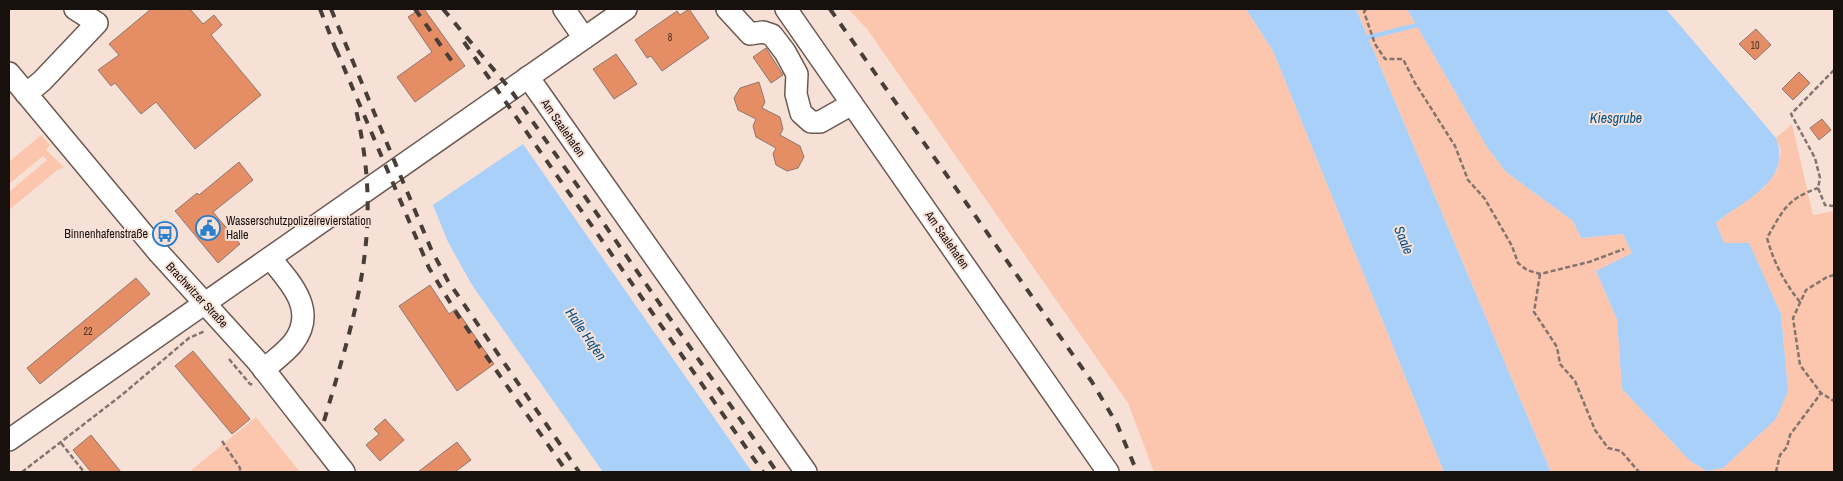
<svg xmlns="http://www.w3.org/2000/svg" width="1843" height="481" font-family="'Archivo Narrow',sans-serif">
<rect width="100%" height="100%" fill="#f7e1d7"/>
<g fill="#fcc6ae">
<polygon points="848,9 1246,9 1273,51 1444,472 1154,472 1128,403 867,29"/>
<polygon points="1356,9 1407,9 1487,147 1506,172 1573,221 1581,238 1623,234 1632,253 1596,271 1617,319 1622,389 1690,461 1707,471 1723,468 1775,419 1788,391 1781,314 1749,244 1724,243 1716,223 1741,203 1764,188 1777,170 1781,151 1776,138 1792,124 1813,215 1834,211 1834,472 1551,472"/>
<polygon points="41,135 50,145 46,150 64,167 56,171 9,210 9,192 47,160 43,156 9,184 9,162"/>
<polygon points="256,417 300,472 189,472"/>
</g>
<g fill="#a8d0f9">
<polygon points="1246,9 1356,9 1551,472 1444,472 1273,51"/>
<path d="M1407,9h259l110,129c17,44 -33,62 -60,85l8,20h25l32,71 7,77 -12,28 -53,49 -16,3 -17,-10 -68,-72 -5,-70 -21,-48 36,-18 -9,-19 -42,4 -8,-17 -67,-49 -19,-25z"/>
<polygon points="523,144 752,472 603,472 472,285 448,242 433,205"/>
</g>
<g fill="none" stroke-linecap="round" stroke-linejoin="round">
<polyline stroke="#a8d0f9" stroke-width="4.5" points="1362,39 1417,25"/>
</g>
<g fill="#e58e66" stroke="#8c786f">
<polygon points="151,9 190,9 203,24 214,15 222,25 211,35 261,95 195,149 156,102 141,114 115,83 111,86 98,70 119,55 109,44"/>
<polygon points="420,9 424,9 465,66 415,102 397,77 432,52 408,17"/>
<polygon points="689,9 709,38 662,71 651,56 647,58 635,40 677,11 680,15"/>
<polygon points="1756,29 1771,45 1755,60 1739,44"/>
<polygon points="766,48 783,75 771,83 753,57"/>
<polygon points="616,54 637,84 614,99 593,69"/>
<polygon points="1799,72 1810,83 1793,100 1782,89"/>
<polygon points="759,82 765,102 762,108 780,117 783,129 780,135 800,146 804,157 798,168 787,171 776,165 773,154 776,148 756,137 753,126 756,119 738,110 734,98 740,88"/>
<polygon points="1822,119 1831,130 1819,140 1810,128"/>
<polygon points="239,162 253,180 213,212 240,244 218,263 175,211 197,193 199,195"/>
<polygon points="136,278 150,294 40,384 27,368"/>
<polygon points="430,285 449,314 456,309 494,364 457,391 399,306"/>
<polygon points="193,351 250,419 232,434 175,366"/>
<polygon points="385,419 404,440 380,461 366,445 379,434 374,429"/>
<polygon points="91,435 121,472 91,472 73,450"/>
<polygon points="457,442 471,460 455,472 418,472"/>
</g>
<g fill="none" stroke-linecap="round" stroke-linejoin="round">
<defs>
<g id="minor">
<polyline points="564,9 584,38"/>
<polyline points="727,9 750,34 763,32 772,35 785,52 797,74 796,94 801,113 811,122 820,122 852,104"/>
<polyline points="786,9 1108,472"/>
<polyline points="9,73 159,253 258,362 344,472"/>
<polyline points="528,77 806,472"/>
<polyline points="26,94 42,81 97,23 75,9"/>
<path d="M264,370c9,-9 21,-17 29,-27 25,-32 -2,-60 -23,-85"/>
<polyline points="9,440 626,9"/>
</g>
</defs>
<use href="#minor" stroke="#6c5951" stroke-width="24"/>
<g stroke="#83746e" stroke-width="2.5" stroke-dasharray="5 2.5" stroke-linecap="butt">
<polyline points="1366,9 1364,12 1375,44 1385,59 1403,59 1415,83 1455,146 1468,180 1485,199 1512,246 1518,263 1527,270 1540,274 1589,262 1624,249"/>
<polyline points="1834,70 1791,114 1815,158 1820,178 1818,188 1825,205 1834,206"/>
<polyline points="1540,274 1534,312 1557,347 1560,364 1575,381 1595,430 1608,448 1621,451 1639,472"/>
<polyline points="1834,275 1827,277 1806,290 1793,318 1800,365 1821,393 1834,401"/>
<path d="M1800,302c-16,-20 -26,-39 -33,-64 16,-28 20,-39 51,-50"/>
<polyline points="229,359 250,384 254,385"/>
<polyline points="222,441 240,468 240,472"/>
<polyline points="61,443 84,472"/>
<polyline points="22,472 123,394 189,338 205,331"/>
<polyline points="1776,472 1780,455 1787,447 1790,435 1821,393"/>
</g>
<use href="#minor" stroke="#fff" stroke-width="21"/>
<g stroke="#483e39" stroke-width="4" stroke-dasharray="9 9" stroke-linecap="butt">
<polyline points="320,9 338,55"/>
<polyline points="331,9 431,249 448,281 579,472"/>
<polyline points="415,9 456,67"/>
<polyline points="443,9 510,89 777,472"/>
<polyline points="830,9 1092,382 1117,424 1137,472"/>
<polyline points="464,42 763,472"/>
<polyline points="336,49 429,268 459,317 567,472"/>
<path d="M324,421c33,-112 60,-192 32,-311"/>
</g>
</g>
<defs>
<symbol id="civic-ring" viewBox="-11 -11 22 22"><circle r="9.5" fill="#f7e1d7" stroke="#277fcd" stroke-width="1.5"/><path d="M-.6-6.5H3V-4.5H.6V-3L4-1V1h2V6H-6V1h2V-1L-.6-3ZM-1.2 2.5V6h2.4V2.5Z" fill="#277fcd"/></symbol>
<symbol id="bus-ring" viewBox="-11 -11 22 22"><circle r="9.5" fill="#f7e1d7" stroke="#277fcd" stroke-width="1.5"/><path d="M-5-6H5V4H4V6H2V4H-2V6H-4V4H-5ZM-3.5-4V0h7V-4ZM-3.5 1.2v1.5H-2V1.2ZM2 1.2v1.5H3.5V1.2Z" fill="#277fcd"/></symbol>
</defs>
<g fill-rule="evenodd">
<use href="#civic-ring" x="194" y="214" width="28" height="28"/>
<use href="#bus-ring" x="151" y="220" width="28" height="28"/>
</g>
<g text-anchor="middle" stroke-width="4" stroke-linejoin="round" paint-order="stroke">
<g font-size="10" fill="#4a3023">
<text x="670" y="41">8</text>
<text x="1755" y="49">10</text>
<text x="88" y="335">22</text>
</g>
<g font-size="12" fill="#17100d" stroke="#f7e1d7">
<text transform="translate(563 128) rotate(55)" y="4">Am Saalehafen</text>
<text transform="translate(947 240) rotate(55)" y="4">Am Saalehafen</text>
<text transform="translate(197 295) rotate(47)" y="4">Brachwitzer Straße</text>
</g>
<g font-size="12" fill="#17100d" stroke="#f7e1d7" text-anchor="start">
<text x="226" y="225">Wasserschutzpolizeirevierstation<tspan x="226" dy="14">Halle</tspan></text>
<text x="148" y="238" text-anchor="end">Binnenhafenstraße</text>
</g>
<g font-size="14" font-style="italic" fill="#01518d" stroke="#f7e1d7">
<text x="1616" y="123">Kiesgrube</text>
<text transform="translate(1404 240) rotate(68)" y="5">Saale</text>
<text transform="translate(586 334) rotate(55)" y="5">Halle Hafen</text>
</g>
</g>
<rect width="1843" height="481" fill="none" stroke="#17100d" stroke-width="20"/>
</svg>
